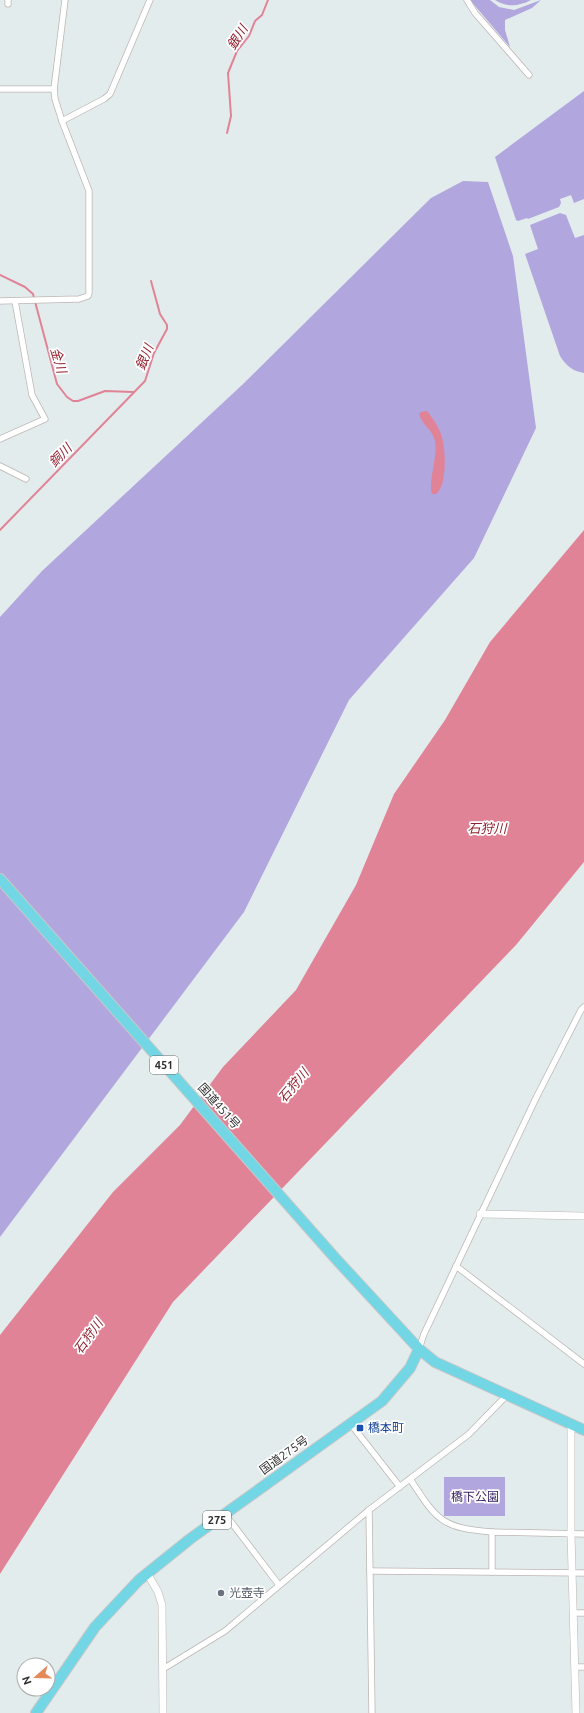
<svg xmlns="http://www.w3.org/2000/svg" width="584" height="1713" font-family="Ubuntu,'Noto Sans JP',sans-serif">
<rect width="100%" height="100%" fill="#e3eced"/>
<g fill="#b1a6dd">
<polygon points="470,0 490,0 499,7 514,10 541,0 532,8 505,20 505,30 510,47"/>
<path d="M495,0h36c-12,6 -23,8 -36,0z"/>
<polygon points="584,91 584,199 574,203 571,195 560,199 561,203 559,207 528,219 527,218 518,221 516,220 495,157"/>
<polygon points="463,181 488,182 513,256 536,428 474,558 349,700 244,912 0,1237 0,617 42,571 242,385 431,198"/>
<path d="M560,213l6,2 9,23 9,-3v138c-11,-2 -18,-7 -24,-17l-35,-102 13,-5 -8,-24z"/>
<rect x="444" y="1477" width="61" height="39"/>
</g>
<g fill="#e18396">
<path d="M427,411c6,8 13,17 15,27 4,13 5,48 -6,56h-4c-4,-13 6,-37 3,-53 -2,-11 -13,-16 -16,-27l2,-2z"/>
<polygon points="584,530 584,862 516,945 173,1302 0,1574 0,1335 113,1192 180,1125 223,1067 296,990 356,885 394,794 445,720 490,642"/>
</g>
<g fill="none" stroke-linecap="round" stroke-linejoin="round">
<g stroke="#e18396" stroke-width="2">
<polyline points="227,133 231,116 228,73 237,51 249,36 255,21 262,15 268,0"/>
<polyline points="0,275 25,287 33,294 57,384 67,397 73,401 78,401 105,391 133,392"/>
<polyline points="0,530 145,381 154,353 167,329 167,325 160,314 151,281"/>
</g>
<defs>
<g id="minor">
<polyline points="467,0 475,13 529,75"/>
<polyline points="8,4 8,0"/>
<polyline points="0,89 54,89"/>
<polyline points="62,121 104,99 110,94 150,0"/>
<polyline points="0,301 79,299 88,296 89,293 89,191 62,121 55,99 54,89 65,0"/>
<polyline points="0,439 45,419 32,395 15,301"/>
<polyline points="0,466 26,479"/>
<polyline points="456,1266 584,1364"/>
<polyline points="419,1349 424,1334 536,1098 581,1010 584,1007"/>
<polyline points="350,1423 400,1487"/>
<path d="M410,1479c27,41 31,49 82,53"/>
<polyline points="369,1510 372,1713"/>
<polyline points="225,1514 279,1585"/>
<polyline points="370,1571 584,1573"/>
<polyline points="492,1572 492,1532 584,1534"/>
<polyline points="573,1613 584,1613"/>
<polyline points="575,1667 584,1667"/>
<polyline points="163,1669 225,1631 369,1510 469,1434 508,1394"/>
</g>
<g id="tertiary">
<polyline points="480,1214 584,1216"/>
<polyline points="571,1424 571,1534 576,1713"/>
<polyline points="147,1573 158,1592 162,1605 163,1713"/>
</g>
<g id="trunk">
<polyline points="0,879 336,1259 419,1349 435,1362 584,1430"/>
<polyline points="36,1713 95,1627 139,1580 190,1539 382,1401 410,1368 419,1349"/>
</g>
</defs>
<use href="#minor" stroke="#bcb6b3" stroke-width="7"/>
<use href="#tertiary" stroke="#bcb6b3" stroke-width="8"/>
<use href="#trunk" stroke="#c9c9c9" stroke-width="12"/>
<use href="#minor" stroke="#fff" stroke-width="5.5"/>
<use href="#tertiary" stroke="#fff" stroke-width="7"/>
<use href="#trunk" stroke="#72d6e4" stroke-width="10"/>
</g>
<rect fill="#1a4fb4" stroke="#fff" stroke-width="1.5" x="356" y="1424" width="8" height="8" rx="2"/>
<circle fill="#6b7280" stroke="#fff" stroke-width="1.5" cx="221" cy="1593" r="4"/>
<g text-anchor="middle" stroke-width="3.5" stroke-linejoin="round" paint-order="stroke">
<g fill="#fff" stroke="#6d6d6d" stroke-width="1">
<rect x="150" y="1056" width="28" height="18" rx="3"/>
<rect x="203" y="1511" width="28" height="18" rx="3"/>
</g>
<g font-size="11" font-weight="bold" fill="#2e2e2e">
<text x="164" y="1069">451</text>
<text x="217" y="1524">275</text>
</g>
<g font-size="12" fill="#2e2e2e" stroke="#fff">
<text transform="translate(219 1106) rotate(48)" y="4">国道451号</text>
<text transform="translate(284 1455) rotate(-36)" y="4">国道275号</text>
</g>
<g font-size="12" fill="#164399" stroke="#fff" text-anchor="start">
<text x="368" y="1432">橋本町</text>
</g>
<g font-size="12" fill="#392564" stroke="#fff">
<text x="475" y="1501">橋下公園</text>
</g>
<g font-size="12" fill="#5b616d" stroke="#fff" text-anchor="start">
<text x="229" y="1597">光壺寺</text>
</g>
<g font-size="13" font-style="italic" fill="#911f2d" stroke="#fff">
<text transform="translate(237 37) rotate(-58)" y="5">銀川</text>
<text transform="translate(144 357) rotate(-68)" y="5">銀川</text>
<text transform="translate(59 360) rotate(74)" y="5">金川</text>
<text transform="translate(60 455) rotate(-46)" y="5">銅川</text>
<text x="487" y="833">石狩川</text>
<text transform="translate(293 1085) rotate(-50)" y="5">石狩川</text>
<text transform="translate(88 1336) rotate(-54)" y="5">石狩川</text>
</g>
</g>
<g transform="translate(36 1677) rotate(250)"><circle r="19" fill="#ffffff" stroke="#ababab"/>
<path d="M0-3L7 15L0 10L-7 15Z" fill="#e58958"/>
<text y="-6" font-size="11" font-weight="bold" text-anchor="middle" fill="#2e2e2e">N</text>
</g>
</svg>
